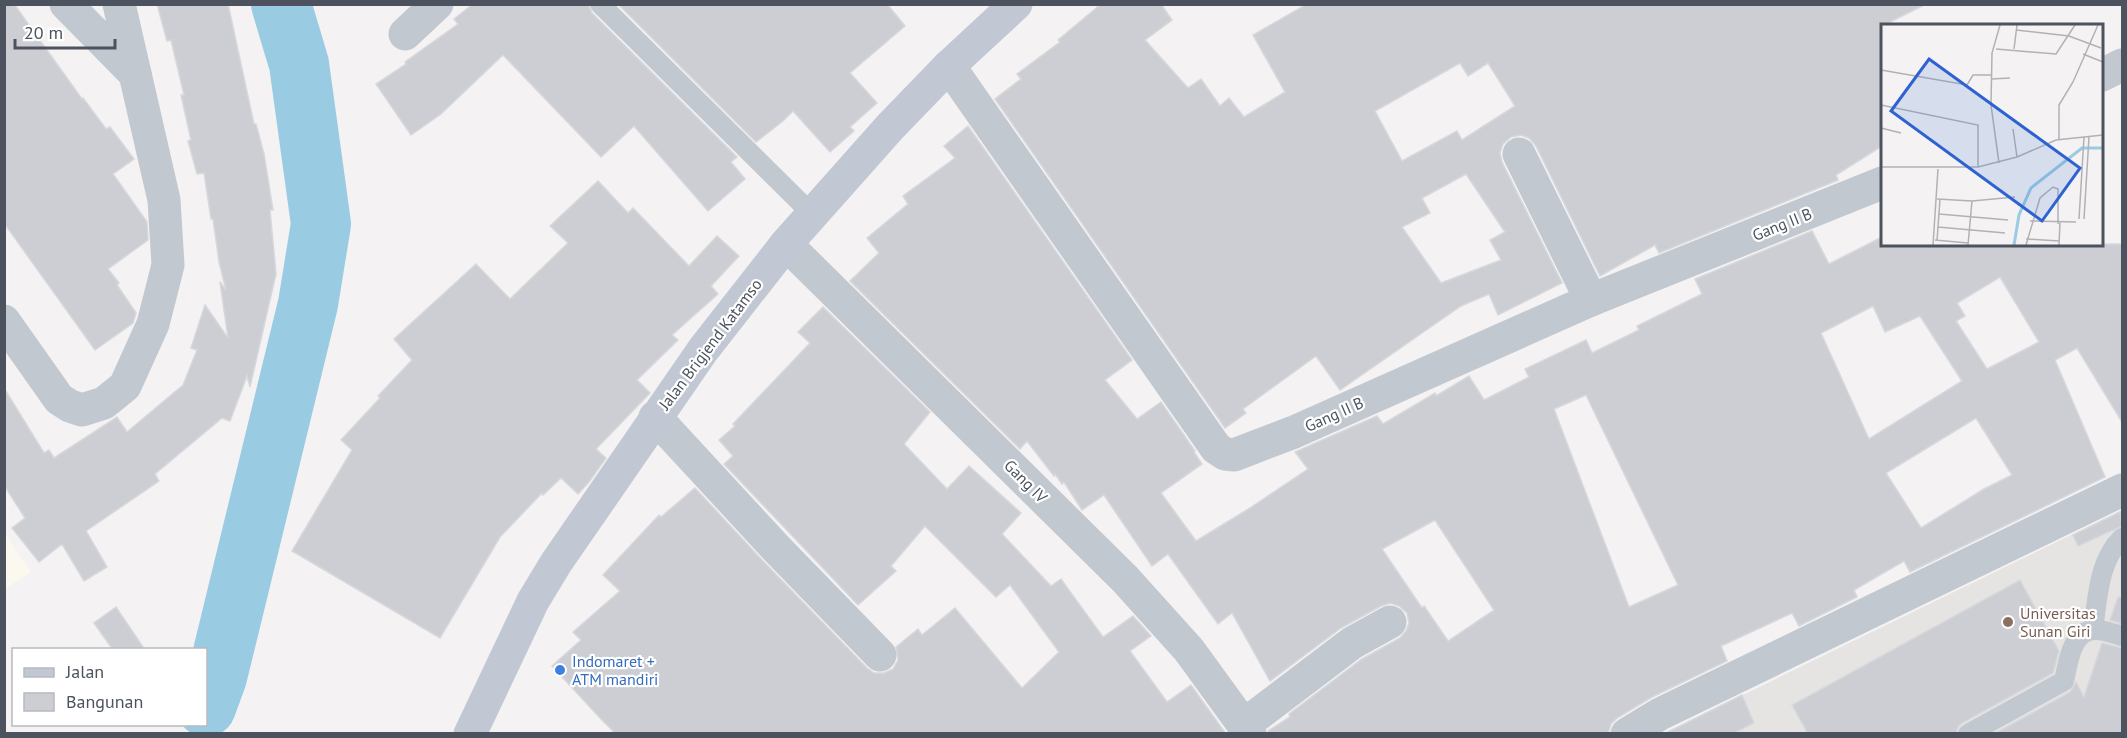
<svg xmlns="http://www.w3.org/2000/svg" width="2127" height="738" font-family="'PT Sans',sans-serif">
<rect width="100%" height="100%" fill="#f4f2f2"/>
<polygon fill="#fbf9ef" points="4,532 31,572 5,589 4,589"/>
<polygon fill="#e5e4e3" points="2122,510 2122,733 1665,733"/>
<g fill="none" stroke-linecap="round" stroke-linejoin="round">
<polyline stroke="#99cbe3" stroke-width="60" points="206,707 217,677 308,304 321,224 299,64 281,4"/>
</g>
<g fill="#cdced4" stroke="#d7d8dc" stroke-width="1.5" fill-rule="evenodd">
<polygon points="4,4 14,4 82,99 83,98 106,129 110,127 134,159 113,174 147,222 148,240 108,269 119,283 117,285 136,313 133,323 95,350 4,223"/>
<polygon points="157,4 228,4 254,124 256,124 264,154 273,210 270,210 276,274 250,387 247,376 230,421 222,418 155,474 159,481 86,531 107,567 84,581 62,544 39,562 12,528 25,518 4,485 4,388 44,453 49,450 54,458 117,417 127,432 183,385 197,350 191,348 205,305 228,338 220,282 226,290 219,262 213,219 211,219 204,173 197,174 188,141 191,140 181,95 184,95 171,40 167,41"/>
<polygon points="473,4 588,4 592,13 737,157 731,162 745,179 708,211 634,126 601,157 503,55 441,114 411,135 376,84 406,64 405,62 458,24 454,19"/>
<polygon points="618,4 887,4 905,26 850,73 877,103 850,127 854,131 830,152 793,111 783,121 756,142"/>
<path d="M1101,4h60l11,16 -27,20 43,48 13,-9 19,27 9,-8 15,19 41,-25 -32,-57 54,-31h619l-44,22v120l-46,29 2,5 -179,73 -4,-8 -55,31 -64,-130 -7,-8 -8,-3 -10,2 -8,7 -3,9 2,9 60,121 -64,32 -9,-21 -28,12 -121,84 -24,-34 -73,53 3,4 -21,15 -230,-329 26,-20 -4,-5 43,-32 -2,-2zM1460,63l8,13 20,-13 27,43 -53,34 -5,-9 -55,30 -27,-50zM1466,174l39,58 -15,8 11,20 -60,23 -39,-56 28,-14 -8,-15z"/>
<path d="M968,126l164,234 -27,20 32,39 24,-17 34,49 -1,1 8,12 -41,29 35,48 54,-33 58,-39 -13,-17 82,-36 6,8 52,-31 1,3 33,-20 15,24 45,-23 -4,-8 61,-29 6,13 47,-23 -2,-4 65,-32 -7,-15 117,-48 17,33 53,-27v7h240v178l-45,-74 -22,12 50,117 -195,95 -6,-11 -50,29 3,7 -58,29 -7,-13 -71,33 6,15 -75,36 -35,21 -6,6 -3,10h-340v-3l22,-14 -1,-3 73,-55 38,-21 6,-7 3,-8 -2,-10 -8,-7 -9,-3 -9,3 -40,22 -71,53 -38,-68 -14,11 -50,-70 -16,12 -48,-71 -22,15 -18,-28 -2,2 -7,-10 -1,2 -27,-35 -7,8 -170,-168 29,-28 -12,-15 41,-34 -5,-8 52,-38 -11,-12zM2000,277l39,65 -52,27 -31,-48 9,-5 -8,-13zM1873,306l12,26 35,-16 42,65 -93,58 -48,-106zM1586,395l92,190 -49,22 -75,-198zM1976,418l36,57 -28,14 -63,39 -35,-55zM1435,520l59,90 -46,31 -24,-35 -2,2 -40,-59z"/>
<polygon points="598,181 628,213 633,208 689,266 717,236 739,256 711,286 718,294 672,335 678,340 637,380 650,393 596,449 606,458 589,482 578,494 561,478 543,495 542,493 500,537 440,638 292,551 352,450 341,440 380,398 378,396 412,360 394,339 476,264 510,299 568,243 550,226"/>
<polygon points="823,307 930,412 904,444 947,489 969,466 1021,513 1002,534 1051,586 1061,579 1103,637 1133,616 1151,636 1130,651 1167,702 1191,685 1226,734 616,734 600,718 552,666 581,640 573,632 620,591 603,575 659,515 661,517 695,488 763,561 867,668 874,673 884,673 893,669 898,660 896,647 918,629 922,635 955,608 1022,688 1059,652 1010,585 996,597 925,526 891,566 896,571 858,605 724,464 733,456 719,440 735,426 733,424 810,343 798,332"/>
<polygon points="2120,512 2122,526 2078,546 2073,535"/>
<polygon points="2020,580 2059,651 2053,673 1962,723 1958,727 1956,734 1808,734 1792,705"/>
<polygon points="2118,597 2122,598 2122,624 2110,620"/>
<polygon points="116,607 145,650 113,650 94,623"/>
<polygon points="2102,643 2122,648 2122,734 1994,734 2070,692 2076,682 2084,697"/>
<polygon points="1742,695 1754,723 1732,734 1664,734"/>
</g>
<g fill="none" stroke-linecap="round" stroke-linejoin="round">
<g stroke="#c2c8cf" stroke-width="20">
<polyline points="600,4 812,214"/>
<path d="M2093,629c5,-31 5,-68 29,-91"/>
<path d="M1968,734l96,-53c4,-17 7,-50 30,-51 9,-1 20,4 28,6"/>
</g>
<g stroke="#c2c8cf" stroke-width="33">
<polyline points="66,4 135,74"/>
<polyline points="405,34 437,4"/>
<polyline points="949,66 1216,448 1225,454 1234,455 1294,432 1591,300 1882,183"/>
<polyline points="2102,75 2122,65"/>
<polyline points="1519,154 1591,300"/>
<polyline points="786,244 1125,579 1189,650 1250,734"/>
<polyline points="4,321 59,399 70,406 82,410 104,403 125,386 153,324 168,265 164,200 119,4"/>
<polyline points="655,417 776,548 880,655"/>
<polyline points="1244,725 1352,643 1390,622"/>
<polyline points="1627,734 1660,714 2122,490"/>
</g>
<polyline stroke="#c2c8d3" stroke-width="33" points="470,734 533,601 556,563 703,350 786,244 890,127 949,66 1016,4"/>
</g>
<circle fill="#8d6e63" stroke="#fff" stroke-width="2" cx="2008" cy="622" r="6"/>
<circle fill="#3f7fe0" stroke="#fff" stroke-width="2" cx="560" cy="670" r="6"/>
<g text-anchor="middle" stroke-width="4.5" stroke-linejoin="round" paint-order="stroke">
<g font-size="16" fill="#4c535e" stroke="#fff">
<text transform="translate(1782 224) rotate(-22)" y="6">Gang II B</text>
<text transform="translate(710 344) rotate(-53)" y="6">Jalan Brigjend Katamso</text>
<text transform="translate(1334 414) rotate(-24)" y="6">Gang II B</text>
<text transform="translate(1026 481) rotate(45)" y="6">Gang IV</text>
</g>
<g font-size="16" fill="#785e54" stroke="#fff" text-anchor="start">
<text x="2020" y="619">Universitas<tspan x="2020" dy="18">Sunan Giri</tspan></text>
</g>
<g font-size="16" fill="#366cbe" stroke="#fff" text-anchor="start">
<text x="572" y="667">Indomaret +<tspan x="572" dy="18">ATM mandiri</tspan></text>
</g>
</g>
<g transform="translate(1881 24)">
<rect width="222" height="222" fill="#f4f2f2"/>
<path fill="none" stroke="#99cbe3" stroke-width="3" d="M133,221l5,-30 12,-27 51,-40h21"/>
<path fill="none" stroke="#b1b2b7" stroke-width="1.5" d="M135,6l53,6 32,12M115,25l60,5 19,-29M133,25l3,-24M202,30l20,8M0,46l86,15 6,-10h18M110,55l19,-1M0,81l97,20v42M0,104l20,5M132,105l4,28M178,116v-35l14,-23 25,-57M118,139l-8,-58 1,-52 8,-28M0,143h97l39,-10 39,-17 47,-5M56,175l35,2 43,-4M58,190l69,6M198,195l5,-82M203,195l5,-82M149,197l46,1M57,203l67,6M145,215l33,2M54,216l33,3M56,217l3,-42M52,221l5,-76M87,221l4,-44M145,221l14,-47 13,-11 5,2v35M178,221l1,-23"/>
<path fill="#2f62d1" fill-opacity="0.15" stroke="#2f62d1" stroke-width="3" d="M48,35l151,109 -38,53 -151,-110z"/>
<rect width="222" height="222" fill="none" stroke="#4c535e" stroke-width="3"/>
</g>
<rect width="2127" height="738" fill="none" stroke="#4c535e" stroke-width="12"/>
<rect x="12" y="648" width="195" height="78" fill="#ffffff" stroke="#b7babf" stroke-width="1.5"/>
<rect x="24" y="668" width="30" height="9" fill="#c2c8d3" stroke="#b7babf" stroke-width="1.5"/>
<text x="66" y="678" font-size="18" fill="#4c535e">Jalan</text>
<rect x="24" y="693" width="30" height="18" fill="#cdced4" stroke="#b7babf" stroke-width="1.5"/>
<text x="66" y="708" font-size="18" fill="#4c535e">Bangunan</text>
<path d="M15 39v9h100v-9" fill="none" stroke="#4c535e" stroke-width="3"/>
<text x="24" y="39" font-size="18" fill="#4c535e" stroke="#ffffff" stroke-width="4.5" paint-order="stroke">20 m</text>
</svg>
